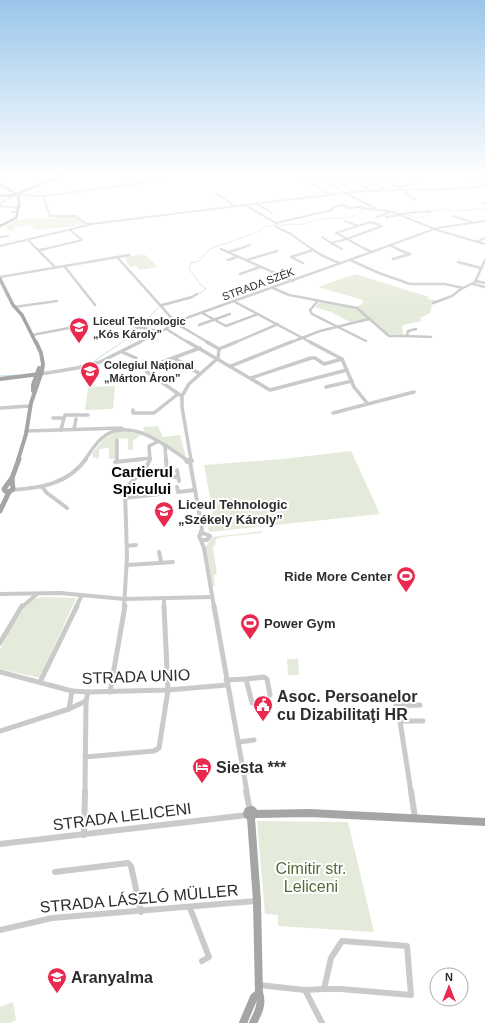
<svg xmlns="http://www.w3.org/2000/svg" width="485" height="1023" font-family="Arial,sans-serif">
<rect width="100%" height="100%" fill="#fff"/>
<g fill="#e5ebda">
<polygon points="75,216 86,225 36,230 29,225 12,228 15,230 11,231 5,229 9,227 4,226 17,220"/>
<polygon points="144,254 158,267 140,270 136,266 131,267 125,261 127,260 124,257"/>
<polygon points="355,274 429,297 427,299 441,301 432,305 430,313 420,318 422,321 402,325 403,335 388,334 371,320 350,322 331,312 315,307 321,302 353,308 362,304 363,300 318,287"/>
<polygon points="115,386 113,409 85,410 88,387"/>
<polygon points="158,426 163,437 180,435 186,457 142,431 144,431 143,427"/>
<polygon points="119,431 126,431 141,435 133,441 133,450 128,450 128,439 116,438 116,459 109,459 109,448 99,449 99,459 93,457 92,454 104,439"/>
<polygon points="351,451 380,514 209,532 206,515 213,514 204,465 283,459"/>
<polygon points="264,531 261,533 222,537 216,539 215,546 213,547 217,575 214,575 215,586 212,587 205,548 212,537"/>
<polygon points="41,597 76,598 40,678 0,669 0,650 10,631 27,604 34,599"/>
<polygon points="287,659 298,659 299,675 288,675"/>
<polygon points="257,821 348,822 374,932 278,926 278,915 265,914"/>
<polygon points="13,1002 16,1020 10,1023 0,1023 0,1007"/>
</g>
<g fill="none" stroke-linecap="round" stroke-linejoin="round">
<g stroke="#c5e2ec" stroke-width="1">
<polyline points="404,214 418,218 427,216 427,213 441,209 460,211 485,208"/>
<polyline points="198,294 206,289 200,284 189,269 191,263 199,261 210,249 260,231 262,228 268,226 304,224 317,219 348,218 356,215 363,209 375,210"/>
<polyline points="186,300 192,298"/>
<polyline points="93,362 141,329 142,324 159,307 181,301"/>
<polyline points="79,366 86,364"/>
<polyline points="0,376 18,375"/>
</g>
<g stroke="#cacaca" stroke-width="2">
<polyline points="296,175 332,195"/>
<path d="M315,175c19,10 39,25 59,32l1,3"/>
<polyline points="375,175 401,188"/>
<polyline points="466,175 485,184"/>
<polyline points="475,175 484,179 478,181"/>
<polyline points="358,176 385,189"/>
<polyline points="380,177 391,176"/>
<polyline points="347,178 371,190"/>
<polyline points="334,180 355,191"/>
<polyline points="388,181 399,179"/>
<polyline points="398,187 421,182"/>
<polyline points="401,189 415,200"/>
<polyline points="216,193 234,206"/>
<polyline points="19,195 43,196 50,216 76,216 85,223 91,224 361,191 454,189 485,186"/>
<polyline points="43,196 141,183 162,175"/>
<polyline points="256,203 272,213"/>
<polyline points="0,204 13,196"/>
<polyline points="482,204 485,202"/>
<polyline points="245,205 276,223"/>
<polyline points="0,206 19,208"/>
<polyline points="12,212 17,212"/>
<polyline points="399,214 430,211"/>
<polyline points="453,216 472,222"/>
<polyline points="377,217 390,212"/>
<polyline points="387,218 386,217 400,215"/>
<polyline points="345,221 358,226 336,233 367,250"/>
<polyline points="0,237 8,236"/>
<polyline points="322,237 331,243 347,239 382,226 371,222 358,226"/>
<polyline points="28,240 38,250"/>
<polyline points="477,242 485,238"/>
<polyline points="331,243 342,249"/>
<polyline points="0,246 89,225"/>
<polyline points="391,246 400,250"/>
<polyline points="41,250 82,240 70,230"/>
<polyline points="236,250 250,245"/>
<polyline points="313,250 291,234 276,227 276,223 332,210 333,207 343,205 349,208 358,207 393,212 437,230 485,244"/>
<polyline points="377,250 437,228 485,221"/>
</g>
<g stroke="#cacaca" stroke-width="2.5">
<polyline points="37,249 56,268"/>
<polyline points="221,249 293,281"/>
<polyline points="312,249 321,255 339,263"/>
<polyline points="366,249 372,252"/>
<polyline points="39,250 45,249"/>
<polyline points="228,252 239,249"/>
<polyline points="118,258 177,324 209,343"/>
<polyline points="393,259 410,254 397,249"/>
<polyline points="228,260 237,257"/>
<polyline points="247,260 277,251"/>
<polyline points="350,260 379,273 410,284 445,284 463,288"/>
<polyline points="458,262 481,268"/>
<polyline points="303,263 291,257 313,250"/>
<polyline points="65,267 95,305"/>
<polyline points="240,274 260,267"/>
<polyline points="0,277 129,255"/>
<polyline points="476,281 485,283"/>
<polyline points="473,284 485,287"/>
<polyline points="273,288 289,295 357,308 389,336 407,336 408,331 416,329"/>
<polyline points="318,301 310,310 312,314 366,341"/>
<polyline points="235,302 312,343"/>
<polyline points="433,303 452,296 461,289 475,282 485,260"/>
<polyline points="162,305 192,297 197,294"/>
<polyline points="14,307 57,301"/>
<polyline points="202,313 226,326 258,314"/>
<polyline points="161,322 172,318"/>
<polyline points="199,325 230,314"/>
<polyline points="166,329 189,343"/>
<polyline points="131,330 140,327 160,332"/>
<polyline points="32,335 69,328"/>
<polyline points="407,336 431,337"/>
<polyline points="138,343 189,317 380,249"/>
<polyline points="234,343 278,324"/>
<polyline points="289,343 320,331 369,319"/>
</g>
<g stroke="#cacaca" stroke-width="3.5">
<polyline points="188,342 270,390 347,370"/>
<polyline points="207,342 219,349"/>
<polyline points="310,342 342,359 354,387 367,403"/>
<polyline points="219,349 236,342"/>
<polyline points="122,352 136,358"/>
<polyline points="174,358 200,374"/>
<polyline points="162,362 200,348"/>
<polyline points="231,366 291,342"/>
<polyline points="147,372 180,395"/>
<polyline points="41,374 83,367 100,362 140,342"/>
<polyline points="251,378 311,358 315,358 324,364 342,359"/>
<polyline points="326,387 352,381"/>
<polyline points="0,408 30,406"/>
<polyline points="133,410 133,413 154,413 178,394"/>
<polyline points="333,413 414,392"/>
<polyline points="53,418 64,418 65,415 88,415"/>
<polyline points="74,429 76,419"/>
<polyline points="61,430 64,418"/>
<polyline points="26,431 122,428"/>
<polyline points="117,440 117,460"/>
<polyline points="165,446 166,460"/>
<path d="M85,460c5,-8 10,-16 17,-22 26,-23 63,7 85,22"/>
<polyline points="134,460 150,458"/>
<polyline points="150,460 149,446 157,442"/>
<polyline points="191,460 182,407 182,396 189,384 218,358 219,349"/>
</g>
<g stroke="#cacaca" stroke-width="4">
<polyline points="117,459 117,461"/>
<polyline points="166,459 167,474 169,477 178,477"/>
<polyline points="185,459 187,462 190,462"/>
<polyline points="190,459 192,461 190,462 202,529 200,535"/>
<polyline points="115,462 143,459"/>
<polyline points="177,470 179,481"/>
<polyline points="42,487 47,493 67,508"/>
<polyline points="177,487 178,492 195,490"/>
<path d="M12,490c29,-2 56,-6 74,-31"/>
<polyline points="125,498 169,493"/>
<polyline points="201,540 207,540 210,536 203,533 199,536 204,548 214,607"/>
<polyline points="127,546 136,545"/>
<polyline points="159,563 173,562"/>
<polyline points="127,565 159,563 161,561 159,552"/>
<polyline points="0,594 60,593 124,599 212,597"/>
<polyline points="164,599 164,607"/>
<polyline points="22,607 37,594"/>
<polyline points="76,607 82,595"/>
<path d="M124,607l3,-50 -2,-66c6,-13 21,-18 25,-32"/>
</g>
<g stroke="#cacaca" stroke-width="5">
<polyline points="214,606 247,792"/>
<polyline points="0,643 22,606"/>
<polyline points="0,672 72,691 88,692 168,690 227,685"/>
<polyline points="246,679 264,677 267,679 270,695"/>
<polyline points="226,680 246,679 252,703"/>
<polyline points="40,682 77,606"/>
<polyline points="110,692 125,606"/>
<polyline points="69,709 72,691"/>
<polyline points="400,721 396,706 420,705"/>
<polyline points="0,731 69,709 86,701"/>
<polyline points="239,742 254,740"/>
<polyline points="85,757 154,751 159,748 168,690 164,606"/>
<polyline points="85,792 86,701 88,692"/>
<polyline points="411,792 400,721 423,721"/>
</g>
<g stroke="#cacaca" stroke-width="6">
<polyline points="246,791 250,810"/>
<polyline points="411,791 415,818"/>
<polyline points="84,835 85,791"/>
<polyline points="0,844 247,815"/>
<polyline points="55,872 128,863 131,866 141,912"/>
<polyline points="190,908 209,957 202,961"/>
<polyline points="0,930 52,918 257,901"/>
<polygon points="342,941 407,946 411,995 341,989 324,989 331,958"/>
<polyline points="259,985 305,990 324,989"/>
<polyline points="305,990 322,1023"/>
</g>
<g stroke="#a5a5a5" stroke-width="2.5">
<polyline points="0,184 16,194"/>
<polyline points="17,194 63,175"/>
<polyline points="0,196 19,195"/>
<polyline points="0,226 16,218 19,205 18,195"/>
</g>
<polyline stroke="#a5a5a5" stroke-width="3.5" points="0,279 13,305 22,315 36,343"/>
<g stroke="#a5a5a5" stroke-width="4">
<polyline points="0,379 40,374"/>
<polyline points="33,391 33,385 39,368"/>
<polyline points="18,460 26,434 31,403 42,371 43,364 41,353 36,342"/>
</g>
<g stroke="#a5a5a5" stroke-width="5">
<polygon points="12,478 13,489 9,492 5,491 4,489"/>
<polyline points="12,478 19,459"/>
<polyline points="0,511 9,492"/>
</g>
<g stroke="#a5a5a5" stroke-width="8">
<polyline points="256,814 310,813 485,822"/>
<polyline points="243,1023 254,997 259,993"/>
<path d="M253,1023c5,-10 10,-19 6,-30l-2,-92 -6,-83 -4,-4 1,-3 4,-1 4,4"/>
</g>
</g>
<linearGradient id="sky" x2="0" y2="1"><stop stop-color="#9ac6ea"/><stop offset="0.55" stop-color="#fff"/><stop offset="1" stop-color="#fff" stop-opacity="0"/></linearGradient>
<rect width="485" height="318" fill="url(#sky)"/>
<defs>
<symbol id="school-pin" viewBox="-11 -11 22 30"><path d="M0 17L-7.5 6A9.5 9.5 0 1 1 7.5 6Z" fill="#ea294f" stroke="#fff"/><path d="M0-5L7-2L0 1L-7-2ZM-4 1L0 2.5L4 1V4Q0 6-4 4Z" fill="#fff"/></symbol>
<symbol id="stadium-pin" viewBox="-11 -11 22 30"><path d="M0 17L-7.5 6A9.5 9.5 0 1 1 7.5 6Z" fill="#ea294f" stroke="#fff"/><path d="M0-5a6.5 5 0 1 0 0 10a6.5 5 0 1 0 0-10ZM-3.5-1.8h7v3.6h-7Z" fill="#fff"/></symbol>
<symbol id="civic-pin" viewBox="-11 -11 22 30"><path d="M0 17L-7.5 6A9.5 9.5 0 1 1 7.5 6Z" fill="#ea294f" stroke="#fff"/><path d="M-.6-6.5H3V-4.5H.6V-3L4-1V1h2V6H-6V1h2V-1L-.6-3ZM-1.2 2.5V6h2.4V2.5Z" fill="#fff"/></symbol>
<symbol id="hotel-pin" viewBox="-11 -11 22 30"><path d="M0 17L-7.5 6A9.5 9.5 0 1 1 7.5 6Z" fill="#ea294f" stroke="#fff"/><path d="M-6-4.5h1.5V1H6V5H4.5V3h-9V5H-6ZM-4 0a1.8 1.8 0 1 1 3.6 0ZM.5 0V-2.5h3Q6-2.5 6 0Z" fill="#fff"/></symbol>
</defs>
<g fill-rule="evenodd">
<use href="#school-pin" x="68" y="316" width="22" height="30"/>
<use href="#school-pin" x="79" y="360" width="22" height="30"/>
<use href="#school-pin" x="153" y="500" width="22" height="30"/>
<use href="#stadium-pin" x="395" y="565" width="22" height="30"/>
<use href="#stadium-pin" x="239" y="612" width="22" height="30"/>
<use href="#civic-pin" x="252" y="694" width="22" height="30"/>
<use href="#hotel-pin" x="191" y="756" width="22" height="30"/>
<use href="#school-pin" x="46" y="966" width="22" height="30"/>
</g>
<g text-anchor="middle" stroke-width="4" stroke-linejoin="round" paint-order="stroke">
<g font-size="11" fill="#2d2d2d" stroke="#fff">
<text transform="translate(258 284) rotate(-20)" y="4">STRADA SZÉK</text>
</g>
<g font-size="11" font-weight="bold" fill="#2d2d2d" stroke="#fff" text-anchor="start">
<text x="93" y="325">Liceul Tehnologic<tspan x="93" dy="13">„Kós Károly”</tspan></text>
<text x="104" y="369">Colegiul Național<tspan x="104" dy="13">„Márton Áron”</tspan></text>
</g>
<g font-size="13" font-weight="bold" fill="#2d2d2d" stroke="#fff" text-anchor="start">
<text x="178" y="509">Liceul Tehnologic<tspan x="178" dy="15">„Székely Károly”</tspan></text>
<text x="392" y="581" text-anchor="end">Ride More Center</text>
<text x="264" y="628">Power Gym</text>
</g>
<g font-size="15" font-weight="bold" fill="#000" stroke="#fff">
<text x="142" y="477">Cartierul<tspan x="142" dy="17">Spicului</tspan></text>
</g>
<g font-size="16" fill="#2d2d2d" stroke="#fff">
<text transform="translate(136 676) rotate(-2)" y="6">STRADA UNIO</text>
<text transform="translate(122 816) rotate(-7)" y="6">STRADA LELICENI</text>
<text transform="translate(139 898) rotate(-5)" y="6">STRADA LÁSZLÓ MÜLLER</text>
</g>
<g font-size="16" font-weight="bold" fill="#2d2d2d" stroke="#fff" text-anchor="start">
<text x="277" y="702">Asoc. Persoanelor<tspan x="277" dy="18">cu Dizabilitaţi HR</tspan></text>
<text x="216" y="773">Siesta ***</text>
<text x="71" y="983">Aranyalma</text>
</g>
<g font-size="16" fill="#566a39" stroke="#fff">
<text x="311" y="874">Cimitir str.<tspan x="311" dy="18">Leliceni</tspan></text>
</g>
</g>
<g transform="translate(449 987)"><circle r="19" fill="#ffffff" stroke="#ababab"/>
<path d="M0-3L7 15L0 10L-7 15Z" fill="#ea294f"/>
<text y="-6" font-size="11" font-weight="bold" text-anchor="middle" fill="#2d2d2d">N</text>
</g>
</svg>
